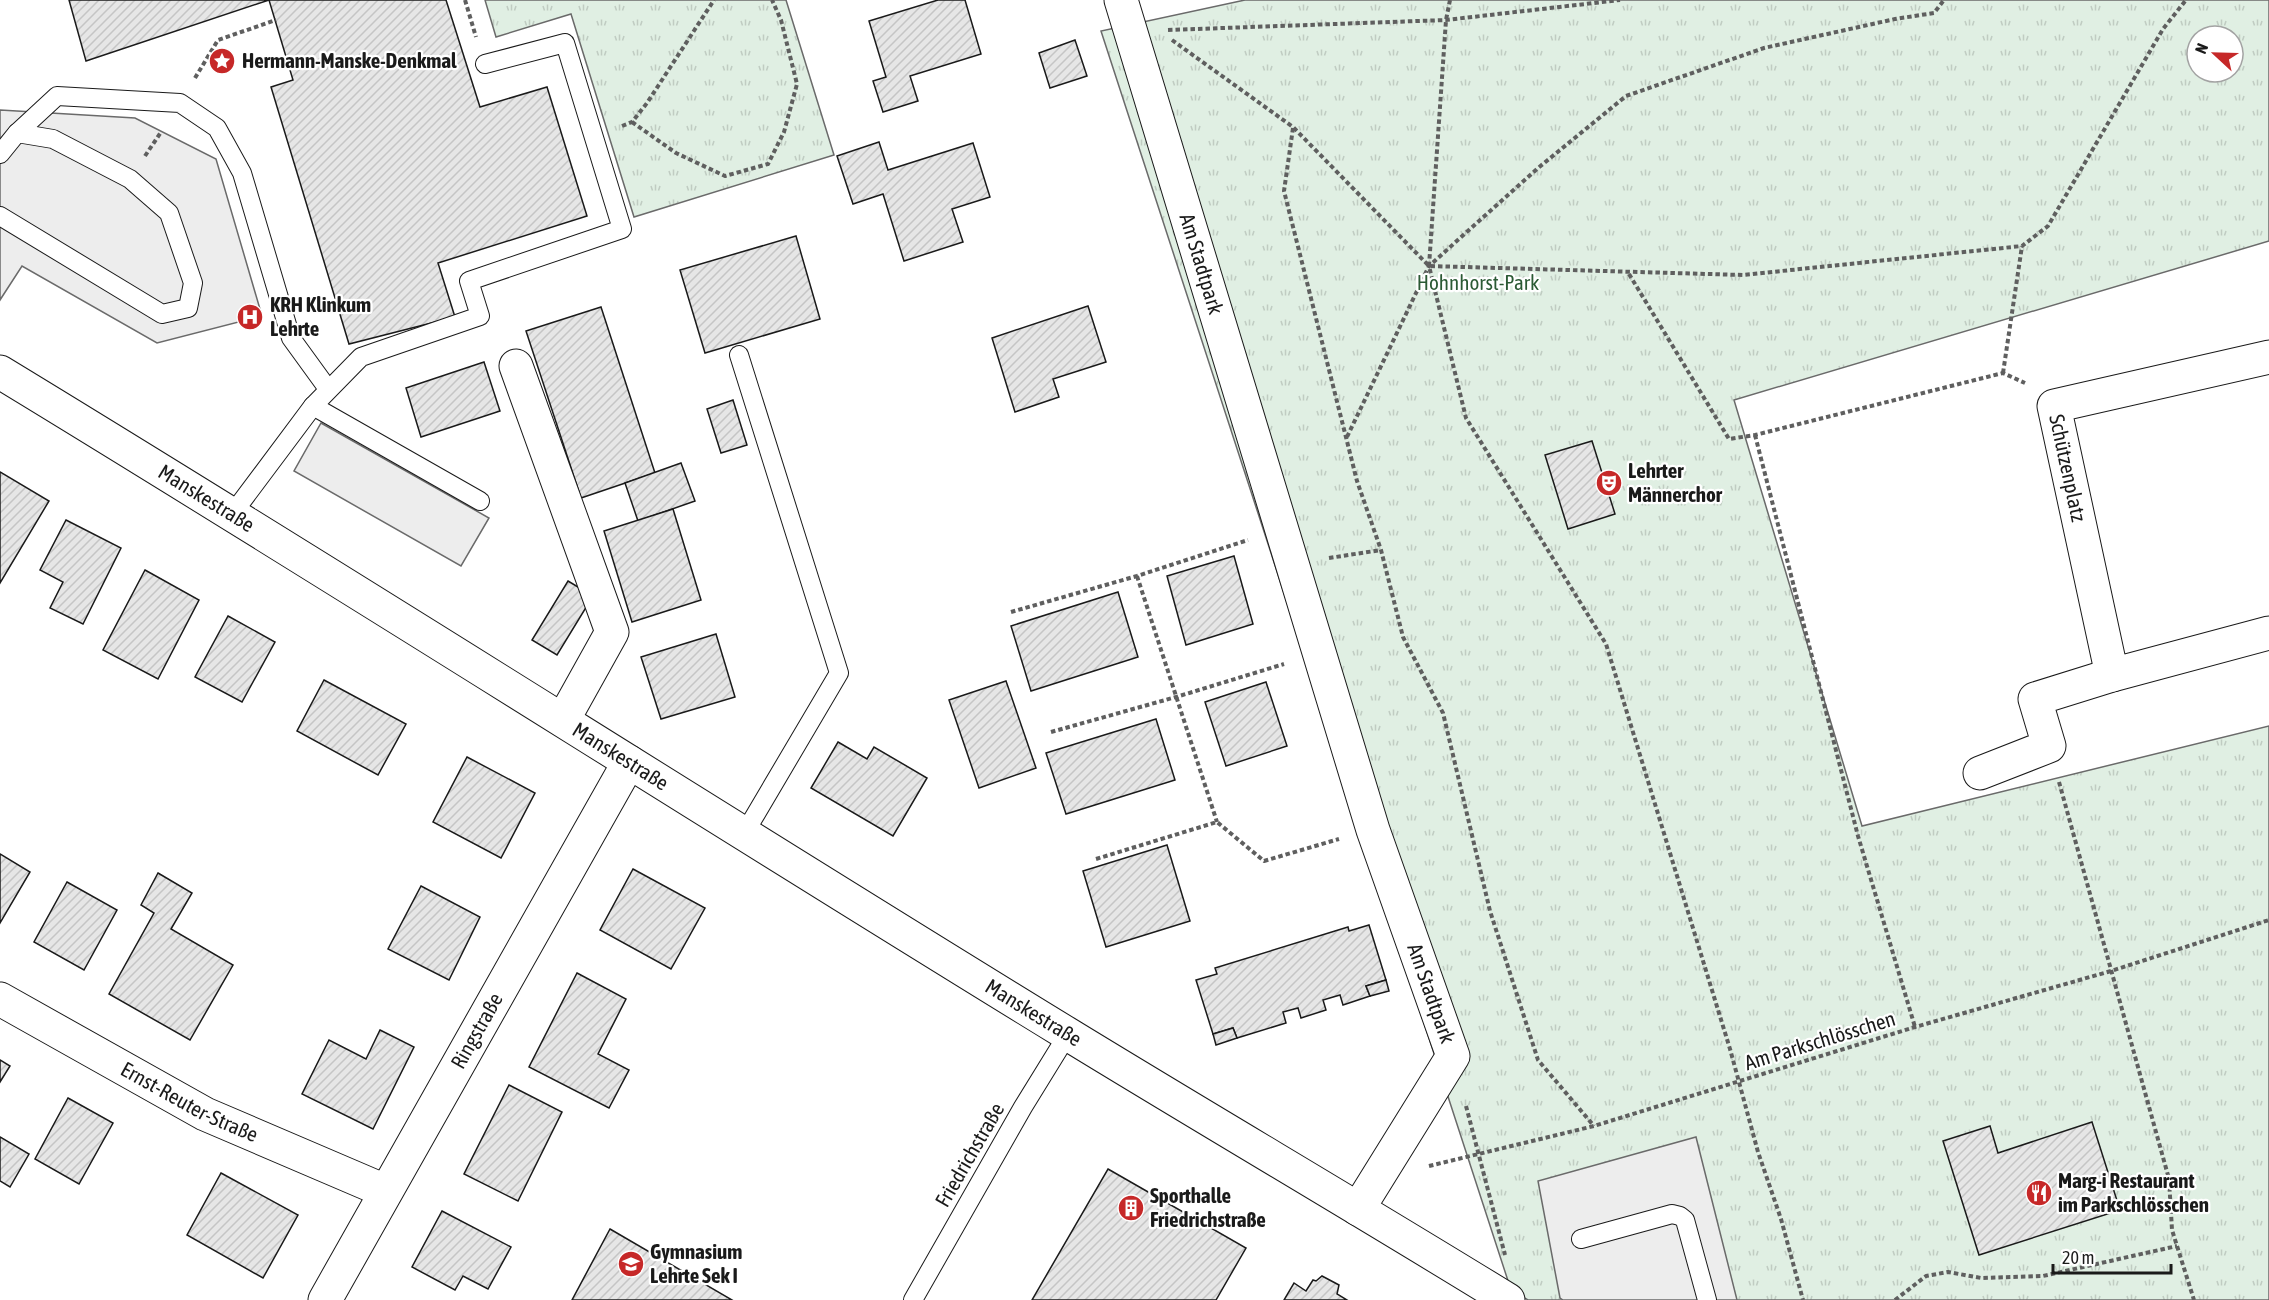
<svg xmlns="http://www.w3.org/2000/svg" width="2269" height="1300" font-family="'Asap Condensed',sans-serif">
<defs>
<pattern id="grass-tufts" width="24" height="20" patternUnits="userSpaceOnUse" patternTransform="scale(1.5)"><rect width="24" height="20" fill="#e0efe3"/><path d="M3 7l-1-3M5 7V3M7 7l1-3M15 17l-1-3M17 17v-4M19 17l1-3" fill="none" stroke="#c0ccc2"/></pattern>
<pattern id="building-hatch" width="6" height="6" patternUnits="userSpaceOnUse" patternTransform="scale(1.5)"><rect width="6" height="6" fill="#e6e6e6"/><path d="M-1 1l2-2M0 6l6-6M5 7l2-2" fill="none" stroke="#c5c5c5"/></pattern>
</defs>
<rect width="100%" height="100%" fill="#fff"/>
<g fill="url(#grass-tufts)" stroke="#6a6a6a" stroke-width="1.5" fill-rule="evenodd">
<polygon points="485,0 786,0 834,155 634,217 571,14 496,37"/>
<path d="M1245,0h1024v241l-535,159 128,426 407,-100v574h-741l-17,-10 -410,-1259zM2197,36h36v36h-36z"/>
</g>
<g fill="#ededed" stroke="#6a6a6a" stroke-width="1.5">
<polygon points="0,110 135,118 216,159 262,316 157,343 22,266 0,300"/>
<polygon points="321,423 489,518 461,566 294,471"/>
<polygon points="1696,1137 1737,1300 1563,1300 1560,1298 1538,1181"/>
</g>
<g fill="url(#building-hatch)" stroke="#1a1a1a" stroke-width="1.5">
<polygon points="69,0 269,0 86,61"/>
<polygon points="269,0 446,0 480,107 547,87 587,216 438,263 455,317 349,344 271,87 293,80"/>
<polygon points="938,0 965,0 981,54 910,76 918,101 883,112 873,81 886,77 869,21"/>
<polygon points="1075,40 1087,76 1050,88 1039,53"/>
<polygon points="879,142 888,170 973,143 990,197 952,209 963,242 904,261 883,194 853,204 837,156"/>
<polygon points="796,236 820,319 705,353 680,270"/>
<polygon points="1088,306 1106,362 1053,379 1059,397 1015,412 992,338"/>
<polygon points="601,307 655,473 581,498 526,331"/>
<polygon points="484,362 500,411 421,437 406,388"/>
<polygon points="733,400 747,445 721,453 707,409"/>
<polygon points="1592,441 1615,514 1568,529 1545,455"/>
<polygon points="681,463 695,501 638,521 625,483"/>
<polygon points="0,472 49,501 0,583"/>
<polygon points="673,509 701,600 632,622 604,531"/>
<polygon points="66,520 121,548 83,624 50,608 63,582 40,570"/>
<polygon points="1234,556 1253,624 1186,645 1167,576"/>
<polygon points="145,570 199,600 158,679 103,650"/>
<polygon points="568,581 593,596 557,655 532,640"/>
<polygon points="1118,592 1138,657 1031,691 1011,626"/>
<polygon points="228,616 275,642 242,702 195,677"/>
<polygon points="716,634 735,697 661,719 641,657"/>
<polygon points="324,680 406,724 378,775 297,731"/>
<polygon points="1006,681 1036,768 979,788 949,700"/>
<polygon points="1266,682 1287,746 1226,766 1205,702"/>
<polygon points="1156,719 1175,780 1066,814 1046,753"/>
<polygon points="838,742 867,759 874,747 927,778 893,836 811,788"/>
<polygon points="467,757 535,793 501,858 433,822"/>
<polygon points="1167,845 1190,921 1106,947 1083,871"/>
<polygon points="0,854 30,872 0,923"/>
<polygon points="633,869 705,908 671,969 600,930"/>
<polygon points="158,873 192,893 171,929 233,965 190,1040 109,994 154,913 141,905"/>
<polygon points="67,882 117,910 84,970 34,942"/>
<polygon points="421,886 480,917 449,980 388,949"/>
<polygon points="1369,925 1386,980 1366,986 1370,996 1343,1005 1340,995 1323,1000 1326,1010 1301,1018 1298,1008 1283,1012 1286,1023 1237,1038 1233,1028 1213,1034 1196,980 1217,974 1215,968 1348,927 1349,931"/>
<polygon points="577,973 626,999 598,1054 629,1070 609,1108 529,1067"/>
<polygon points="1386,980 1389,991 1370,996 1366,986"/>
<polygon points="1233,1028 1237,1038 1216,1045 1213,1034"/>
<polygon points="380,1030 414,1047 373,1129 302,1094 329,1040 366,1059"/>
<polygon points="0,1060 10,1066 0,1082"/>
<polygon points="509,1085 562,1112 518,1201 464,1174"/>
<polygon points="68,1098 113,1123 79,1184 35,1159"/>
<polygon points="2092,1122 2120,1210 1979,1255 1943,1141 1990,1126 1998,1153"/>
<polygon points="0,1137 29,1154 10,1187 0,1181"/>
<polygon points="1108,1169 1246,1248 1216,1300 1032,1300"/>
<polygon points="221,1173 298,1215 263,1278 187,1235"/>
<polygon points="442,1211 511,1247 488,1289 463,1276 455,1290 412,1267"/>
<polygon points="610,1229 732,1300 572,1300"/>
<polygon points="1322,1276 1339,1285 1337,1294 1347,1300 1284,1300 1294,1283 1306,1291 1313,1280 1316,1281"/>
</g>
<g fill="none" stroke-linecap="round" stroke-linejoin="round">
<defs>
<g id="service">
<polyline points="17,133 57,96 180,103 217,128 242,173 291,338 328,389"/>
<polyline points="0,154 17,133 53,139 130,179 169,213 193,283 188,308 162,314 0,216"/>
<polyline points="739,355 839,673 744,834"/>
<polyline points="313,406 480,501"/>
<polyline points="233,513 313,406 361,357 480,316 469,281 622,229 565,43 485,64"/>
<polyline points="1581,1239 1672,1214 1680,1216 1685,1220 1707,1300"/>
<polyline points="913,1300 1023,1107 1068,1034"/>
</g>
<g id="minor">
<path id="s1" d="M1121,0l252,830 80,226 -95,153"/>
<path id="s2" d="M2269,357l-215,49 58,269 157,-42"/>
<polyline points="516,366 612,632 563,720"/>
<path id="s3" d="M0,372c357,217 710,443 1066,661 147,90 296,177 442,267"/>
<polyline points="1980,773 2049,746 2035,699 2112,675"/>
<path id="s4" d="M0,999l205,115 180,77"/>
<path id="s5" d="M325,1300l304,-538"/>
</g>
</defs>
<use href="#service" stroke="#1a1a1a" stroke-width="20"/>
<use href="#minor" stroke="#1a1a1a" stroke-width="35"/>
<g stroke="#5f5f5f" stroke-width="4" stroke-dasharray="4.5 3" stroke-linecap="butt">
<polyline points="465,0 476,37"/>
<polyline points="1450,0 1446,20 1429,266 1466,418 1606,644 1730,1049 1758,1152 1781,1219 1803,1300"/>
<polyline points="1168,30 1446,20 1620,0"/>
<polyline points="1172,40 1293,127 1429,266 1743,275 2022,246 2048,226 2163,29 2186,0"/>
<polyline points="195,78 218,40 276,20"/>
<polyline points="632,122 676,153 725,176 768,164 784,132 797,84 781,20 772,0"/>
<polyline points="622,126 632,122 647,103 714,0"/>
<polyline points="1293,128 1284,191 1357,481 1381,550 1403,637 1443,713 1490,911 1538,1060 1594,1126"/>
<polyline points="145,156 161,132"/>
<polyline points="1629,274 1729,439 1755,435 2003,373 2025,383"/>
<polyline points="2003,373 2022,246"/>
<polyline points="1755,435 1858,836 1915,1027"/>
<polyline points="1347,437 1429,266 1538,168 1626,96 1764,48 1895,19 1934,13 1944,0"/>
<polyline points="1329,558 1381,550"/>
<polyline points="1137,576 1217,822"/>
<polyline points="1011,612 1137,576 1248,540"/>
<polyline points="1051,732 1176,697 1284,664"/>
<polyline points="2059,782 2169,1179 2172,1230 2194,1300"/>
<polyline points="1096,859 1217,822 1264,861 1339,839"/>
<polyline points="1466,1106 1505,1255"/>
<polyline points="1429,1166 1594,1126 1915,1027 2111,971 2269,920"/>
<polyline points="1895,1300 1926,1276 1948,1272 1981,1278 2043,1276 2177,1246"/>
</g>
<use href="#service" stroke="#fff" stroke-width="18"/>
<use href="#minor" stroke="#fff" stroke-width="33"/>
</g>
<defs>
<symbol id="sight-disc" viewBox="-11 -11 22 22"><circle r="9.5" fill="#c62828" stroke="#fff"/><path d="M0-6L1.8-2.2L6-1.7L2.9 1.2L3.7 5.4L0 3.3L-3.7 5.4L-2.9 1.2L-6-1.7L-1.8-2.2Z" fill="#fff"/></symbol>
<symbol id="hospital-disc" viewBox="-11 -11 22 22"><circle r="9.5" fill="#c62828" stroke="#fff"/><path d="M-5-5h3v3.5h4V-5h3V5h-3V1.5h-4V5h-3Z" fill="#fff"/></symbol>
<symbol id="theatre-disc" viewBox="-11 -11 22 22"><circle r="9.5" fill="#c62828" stroke="#fff"/><path d="M-5-5.5Q0-4 5-5.5V0Q5 5 0 6Q-5 5-5 0ZM-3.3-2.5H-1v1.5H-3.3ZM1-2.5H3.3v1.5H1ZM-2.8 1Q0 5.5 2.8 1Z" fill="#fff"/></symbol>
<symbol id="restaurant-disc" viewBox="-11 -11 22 22"><circle r="9.5" fill="#c62828" stroke="#fff"/><path d="M-5-6h1v4h1v-4h1v4h1v-4h1v5L-1.5 .5V6h-2V.5L-5-1ZM5-6V6H3V1.5H1.5Q1.5-4 5-6Z" fill="#fff"/></symbol>
<symbol id="building-disc" viewBox="-11 -11 22 22"><circle r="9.5" fill="#c62828" stroke="#fff"/><path d="M-4-6H4V6H1V3H-1V6H-4ZM-2.5-4.3h1.7v1.8h-1.7ZM.8-4.3h1.7v1.8H.8ZM-2.5-1h1.7V.8h-1.7ZM.8-1h1.7V.8H.8Z" fill="#fff"/></symbol>
<symbol id="school-disc" viewBox="-11 -11 22 22"><circle r="9.5" fill="#c62828" stroke="#fff"/><path d="M0-5L7-2L0 1L-7-2ZM-4 1L0 2.5L4 1V4Q0 6-4 4Z" fill="#fff"/></symbol>
</defs>
<g fill-rule="evenodd">
<use href="#sight-disc" x="207" y="46" width="30" height="30"/>
<use href="#hospital-disc" x="235" y="302" width="30" height="30"/>
<use href="#theatre-disc" x="1594" y="468" width="30" height="30"/>
<use href="#restaurant-disc" x="2024" y="1178" width="30" height="30"/>
<use href="#building-disc" x="1116" y="1193" width="30" height="30"/>
<use href="#school-disc" x="616" y="1249" width="30" height="30"/>
</g>
<g text-anchor="middle" stroke-width="4.5" stroke-linejoin="round" paint-order="stroke">
<g font-size="21" font-weight="bold" fill="#1a1a1a" stroke="#fff" text-anchor="start">
<text x="242" y="68">Hermann-Manske-Denkmal</text>
<text x="270" y="312">KRH Klinkum<tspan x="270" dy="24">Lehrte</tspan></text>
<text x="1628" y="478">Lehrter<tspan x="1628" dy="24">Männerchor</tspan></text>
<text x="2058" y="1188">Marg-i Restaurant<tspan x="2058" dy="24">im Parkschlösschen</tspan></text>
<text x="1150" y="1203">Sporthalle<tspan x="1150" dy="24">Friedrichstraße</tspan></text>
<text x="650" y="1259">Gymnasium<tspan x="650" dy="24">Lehrte Sek I</tspan></text>
</g>
<g font-size="21" fill="#1a1a1a" stroke="#fff">
<text dy="7" stroke="none"><textPath href="#s1" startOffset="276">Am Stadtpark</textPath></text>
<text dy="7" stroke="none"><textPath href="#s2" startOffset="284">Schützenplatz</textPath></text>
<text dy="7" stroke="none"><textPath href="#s3" startOffset="242">Manskestraße</textPath></text>
<text dy="7" stroke="none"><textPath href="#s3" startOffset="730">Manskestraße</textPath></text>
<text dy="7" stroke="none"><textPath href="#s1" startOffset="1041">Am Stadtpark</textPath></text>
<text dy="7" stroke="none"><textPath href="#s3" startOffset="1216">Manskestraße</textPath></text>
<text dy="7" stroke="none"><textPath href="#s5" startOffset="309">Ringstraße</textPath></text>
<text transform="translate(1820 1041) rotate(-17)" y="7">Am Parkschlösschen</text>
<text dy="7" stroke="none"><textPath href="#s4" startOffset="216">Ernst-Reuter-Straße</textPath></text>
<text transform="translate(970 1155) rotate(-60)" y="7">Friedrichstraße</text>
</g>
<g font-size="21" fill="#2b5a34" stroke="#fff">
<text x="1478" y="290">Hohnhorst-Park</text>
</g>
</g>
<g transform="translate(2215 54) rotate(292)"><circle r="28" fill="#ffffff" stroke="#a3a3a3" stroke-width="1.5"/>
<path d="M0-4.5L10 22L0 15L-10 22Z" fill="#c62828"/>
<text y="-9" font-size="16" font-weight="bold" text-anchor="middle" fill="#1a1a1a">N</text>
</g>
<path d="M2053 1264v9h118v-9" fill="none" stroke="#1a1a1a" stroke-width="3"/>
<text x="2062" y="1264" font-size="18" fill="#1a1a1a" stroke="#ffffff" stroke-width="4.5" paint-order="stroke">20 m</text>
</svg>
